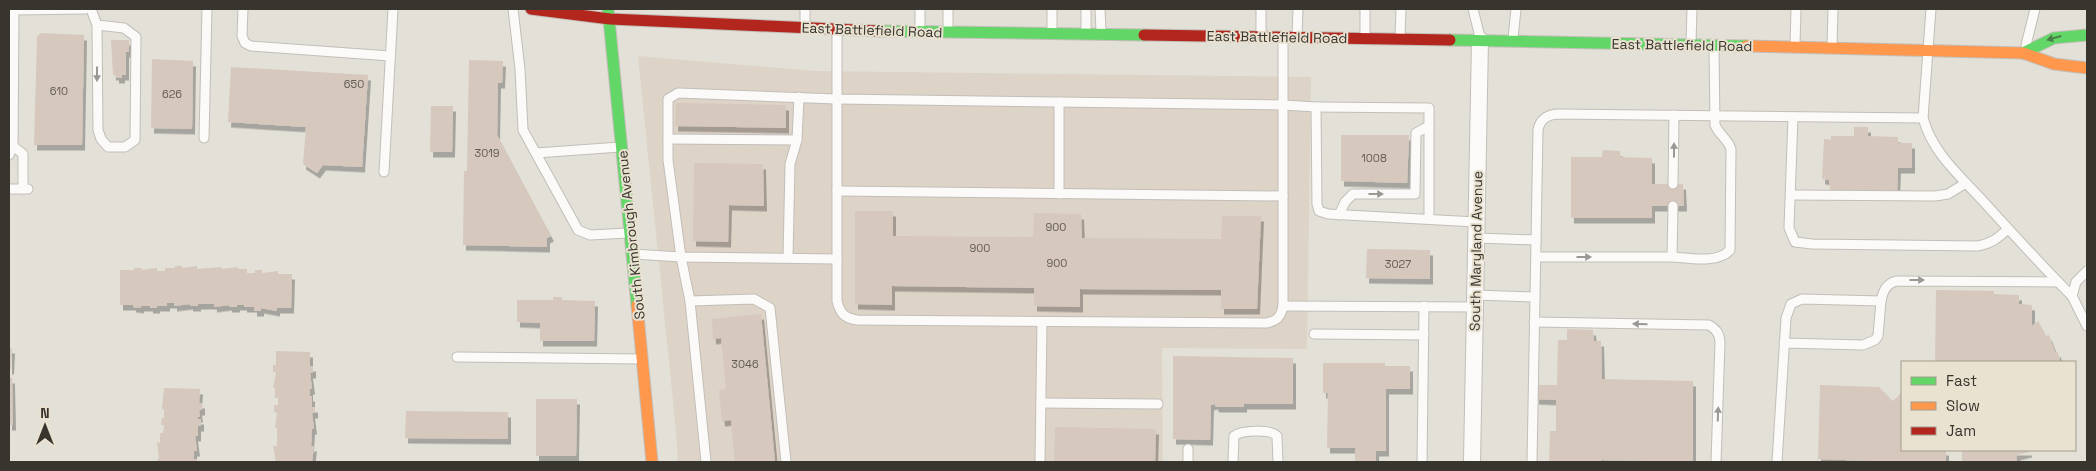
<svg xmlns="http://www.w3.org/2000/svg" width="2096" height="471" font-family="'Space Grotesk',sans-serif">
<defs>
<filter id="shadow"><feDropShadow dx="3" dy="5.5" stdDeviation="0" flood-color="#0004"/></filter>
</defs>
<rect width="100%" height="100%" fill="#e3e0d7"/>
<polygon fill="#ded3c7" points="638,56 815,71 1311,77 1307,349 1162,348 1163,462 678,462 675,421"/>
<g fill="#d6c8bd" filter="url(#shadow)">
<polygon points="41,33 84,35 82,145 34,145 37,37"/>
<polygon points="111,40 129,40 129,52 126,52 126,75 122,75 122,78 116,78 116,75 113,75"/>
<polygon points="152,59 193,61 192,129 151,128"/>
<polygon points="469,60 503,61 502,83 498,83 497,135 551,236 547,238 547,247 463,245 464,171 467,171"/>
<polygon points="231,67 368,75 362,167 323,165 317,173 303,164 306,127 228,122"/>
<polygon points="676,103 786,105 786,128 675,126"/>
<polygon points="431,106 453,106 452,152 430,152"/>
<polygon points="1854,127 1868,127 1868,136 1898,137 1898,143 1912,143 1912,168 1898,168 1897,191 1830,190 1829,180 1822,179 1824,139 1831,140 1831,136 1854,136"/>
<polygon points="1341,135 1409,135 1407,183 1341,181"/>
<polygon points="1603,150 1620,151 1620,157 1652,158 1652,184 1683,184 1684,206 1652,206 1652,218 1571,218 1571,157 1602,157"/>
<polygon points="694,163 763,164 764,206 729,205 728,242 693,241"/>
<polygon points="855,211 893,211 893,236 1033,237 1034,213 1081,214 1082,238 1221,239 1222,216 1261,216 1257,309 1221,309 1221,290 1080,289 1080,307 1034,306 1034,288 892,286 892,305 855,304"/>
<polygon points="1367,249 1430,250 1430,279 1366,278"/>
<polygon points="175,266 182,266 182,268 197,266 197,269 222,267 222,269 238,267 238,269 247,269 247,273 255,273 255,270 262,270 262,273 278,271 278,274 292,274 291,308 277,308 277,311 261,308 261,311 254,311 254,307 244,307 244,305 237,305 237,307 229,307 229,305 214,307 214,304 198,304 198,306 190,306 190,304 174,306 174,303 167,303 167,306 157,306 157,308 150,308 150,306 141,306 141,308 133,307 133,305 120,305 120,270 134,270 134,268 142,268 141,270 157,268 157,271 165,271 165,268 175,268"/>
<polygon points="1936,290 1994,291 1994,294 2019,295 2019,304 2032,305 2032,326 2038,321 2046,336 2049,335 2055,352 2058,352 2060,362 1935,362"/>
<polygon points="553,297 562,297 562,300 595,301 594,341 540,341 540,323 517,322 517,300 553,300"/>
<polygon points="761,314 775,462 735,462 731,420 722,421 719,390 726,389 721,338 713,339 712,319"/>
<polygon points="1567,329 1593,330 1594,341 1601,341 1602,379 1693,381 1693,462 1602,460 1602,462 1549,462 1550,431 1556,431 1556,400 1536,399 1536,385 1557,385 1558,340 1567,340"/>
<polygon points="9,348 12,348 11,369 9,369"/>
<polygon points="276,351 310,352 310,366 313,366 313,373 310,373 312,389 310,389 310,396 312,396 312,407 315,407 315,413 312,413 314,429 312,429 311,446 314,446 312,462 276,462 273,446 277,446 277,428 275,428 277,413 274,412 274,405 278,405 278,398 275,398 275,388 273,388 276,372 273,372 273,365 276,365"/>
<polygon points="1173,356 1293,358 1293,404 1244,404 1244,407 1216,407 1215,404 1211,405 1210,440 1173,439"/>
<polygon points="1323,363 1385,363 1385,366 1410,366 1410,389 1386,389 1386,451 1376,451 1376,462 1355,462 1355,448 1327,448 1328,393 1323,393"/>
<polygon points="9,378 12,378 13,425 9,425"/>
<polygon points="1820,385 1879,387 1893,401 1902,392 1902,450 1946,450 1946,462 1898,462 1818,459"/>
<polygon points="164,388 200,389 199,403 202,403 202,410 199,410 200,417 198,417 198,419 201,419 201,426 198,426 198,436 195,436 197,451 194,451 194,459 197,460 197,462 157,462 159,457 157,442 160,443 160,433 163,433 164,425 161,425 162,418 164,418 164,409 162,409"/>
<polygon points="536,399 577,399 576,456 536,456"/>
<polygon points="406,411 508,412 508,439 405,438"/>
<polygon points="1055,427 1156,429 1155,462 1054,462"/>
<polygon points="1962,450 2029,450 2029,452 2017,455 2016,462 1962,462"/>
</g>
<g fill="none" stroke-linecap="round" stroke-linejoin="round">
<defs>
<g id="lane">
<polyline points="91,9 97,25 98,130 101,139 108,147 125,147 135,140 136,37 124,28 97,25"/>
<polyline points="243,9 242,36 245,43 251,46 390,56"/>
<polyline points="513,9 520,69 523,130 578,230 590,235 628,233"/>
<polyline points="920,9 920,29"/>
<polyline points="1100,9 1101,31"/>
<polyline points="1261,9 1261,34"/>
<polyline points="1473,9 1480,37"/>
<path d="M1931,9l-8,109c9,34 37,58 60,83 29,32 58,64 89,95"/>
<polyline points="9,10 14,10 13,146 9,155"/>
<polyline points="14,10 85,9"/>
<polyline points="805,26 805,9"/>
<polyline points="948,31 948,9"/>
<polyline points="1052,31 1052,9"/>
<polyline points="1086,31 1086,9"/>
<path d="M837,32v269c3,12 7,17 20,19l409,3c11,-2 15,-6 17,-17v-266"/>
<polyline points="1297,36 1298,9"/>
<polyline points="1365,36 1365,9"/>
<polyline points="1400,36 1401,9"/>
<polyline points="1513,38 1516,9"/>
<polyline points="1691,43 1692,9"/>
<polyline points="1795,45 1796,9"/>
<polyline points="2026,45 2035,9"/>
<polyline points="1832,46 1833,9"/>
<polyline points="1059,102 1059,194"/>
<polyline points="1316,107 1429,108 1429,218"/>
<path d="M1793,117l-4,111 6,14 17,2 165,2c14,-2 21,-8 31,-17"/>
<polyline points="204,138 207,9"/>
<polyline points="668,139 797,140"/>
<polyline points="13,146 23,154 23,189"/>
<polyline points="536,153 620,147"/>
<polyline points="384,172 393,9"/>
<polyline points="1673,184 1674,115"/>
<polyline points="9,189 28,189"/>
<polyline points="837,191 1283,196"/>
<polyline points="1791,195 1935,196 1948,194 1966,183"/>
<polyline points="1339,215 1345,202 1353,194 1415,194 1416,133 1429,126"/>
<polyline points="1476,238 1536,240"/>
<polyline points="633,254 681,257 837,259"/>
<polyline points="1536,257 1672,257 1673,206"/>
<path d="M1672,257c17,1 46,7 58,-7l1,-101c-3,-10 -12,-14 -16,-24l-1,-77"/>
<polyline points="788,258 790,164 797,140 799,97"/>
<polyline points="2087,271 2076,282 2072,296 2087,326"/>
<polyline points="1475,295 1535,297"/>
<polyline points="690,301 706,462"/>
<path d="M1881,301c2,-10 5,-17 15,-20l162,1"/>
<polyline points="1283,306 1475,307"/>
<path d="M1534,322l175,3c8,5 10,8 11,17l-4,120"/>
<polyline points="1314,334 1424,335"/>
<polyline points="457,357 641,359"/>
<polyline points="1041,403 1158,404"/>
<polyline points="1188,449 1188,462"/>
<polyline points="786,462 770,308 754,299 690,301 681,257 668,160 668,99 678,93 837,99 1283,105 1316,107 1317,204 1319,211 1328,214 1476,222"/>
<polyline points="1040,462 1042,322"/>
<path d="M1233,462l1,-26c8,-6 36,-7 43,0l1,26"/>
<polyline points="1422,462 1424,306"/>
<path d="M1532,462l6,-332c2,-11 9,-15 19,-16l366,4"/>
<polyline points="1777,462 1786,318 1791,304 1802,299 1881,301 1878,336 1875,340 1863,345 1784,343"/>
</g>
<polyline id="street" points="1472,462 1480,40"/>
<g id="fast">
<polyline points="608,9 637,305"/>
<polyline points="879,31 1144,35"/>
<polyline points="1450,40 1746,46"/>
<polyline points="2023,53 2054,38 2087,35"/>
</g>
<g id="slow">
<polyline points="1746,46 2023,53 2054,64 2087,68"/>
<polyline points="637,305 652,462"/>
</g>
<g id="jam">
<polyline points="531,9 610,19 879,31"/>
<polyline points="1144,35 1450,40"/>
</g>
</defs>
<use href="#lane" stroke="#c2beb8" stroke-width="11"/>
<use href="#street" stroke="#c2beb8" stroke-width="18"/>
<use href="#fast" stroke="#c2beb8" stroke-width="13"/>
<use href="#slow" stroke="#c2beb8" stroke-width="13"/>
<use href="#jam" stroke="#c2beb8" stroke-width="13"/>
<use href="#lane" stroke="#fbfaf9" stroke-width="9"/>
<use href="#street" stroke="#fbfaf9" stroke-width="16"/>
<use href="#fast" stroke="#63d668" stroke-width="11"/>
<use href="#slow" stroke="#ff974d" stroke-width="11"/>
<use href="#jam" stroke="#b3261e" stroke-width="11"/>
</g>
<defs><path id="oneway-solid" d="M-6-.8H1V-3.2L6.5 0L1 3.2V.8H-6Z" transform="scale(1.25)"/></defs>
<use fill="#4b7d48" href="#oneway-solid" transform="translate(2054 38) rotate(164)"/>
<g fill="#9a9894">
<use href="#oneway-solid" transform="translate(97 74) rotate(90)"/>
<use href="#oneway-solid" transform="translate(1674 150) rotate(-90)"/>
<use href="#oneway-solid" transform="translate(1376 194)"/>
<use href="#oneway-solid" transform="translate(1584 257)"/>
<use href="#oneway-solid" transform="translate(1917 280)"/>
<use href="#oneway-solid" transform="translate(1640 324) rotate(-179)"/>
<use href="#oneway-solid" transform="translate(1718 414) rotate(-88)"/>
</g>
<g text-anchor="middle" stroke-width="4" stroke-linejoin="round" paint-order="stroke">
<g font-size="11" fill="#625c54">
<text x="354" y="88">650</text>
<text x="59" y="95">610</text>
<text x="172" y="98">626</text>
<text x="487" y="157">3019</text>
<text x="1374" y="162">1008</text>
<text x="1056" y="231">900</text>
<text x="980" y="252">900</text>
<text x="1057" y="267">900</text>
<text x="1398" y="268">3027</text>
<text x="745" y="368">3046</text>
</g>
<g font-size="14" fill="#38352e" stroke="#e9e2d1">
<text transform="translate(872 30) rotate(2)" y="5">East Battlefield Road</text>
<text transform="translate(1277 37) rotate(1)" y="5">East Battlefield Road</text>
<text transform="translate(1682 45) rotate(1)" y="5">East Battlefield Road</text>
<text transform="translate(631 235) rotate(-96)" y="5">South Kimbrough Avenue</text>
<text transform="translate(1476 251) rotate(-89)" y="5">South Maryland Avenue</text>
</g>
</g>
<rect width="2096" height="471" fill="none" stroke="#38352e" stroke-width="20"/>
<rect x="1901" y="361" width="175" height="90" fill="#e9e2d1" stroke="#a29d90"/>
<rect x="1911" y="377" width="25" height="8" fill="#63d668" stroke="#a29d90"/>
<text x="1946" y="386" font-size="15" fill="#38352e">Fast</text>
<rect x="1911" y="402" width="25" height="8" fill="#ff974d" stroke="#a29d90"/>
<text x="1946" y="411" font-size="15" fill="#38352e">Slow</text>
<rect x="1911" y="427" width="25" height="8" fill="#b3261e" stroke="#a29d90"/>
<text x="1946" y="436" font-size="15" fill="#38352e">Jam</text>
<g transform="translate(45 426)" stroke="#e9e2d1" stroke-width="4" paint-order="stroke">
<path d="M0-4L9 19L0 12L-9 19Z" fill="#38352e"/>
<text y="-8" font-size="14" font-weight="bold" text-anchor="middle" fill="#38352e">N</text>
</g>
</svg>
